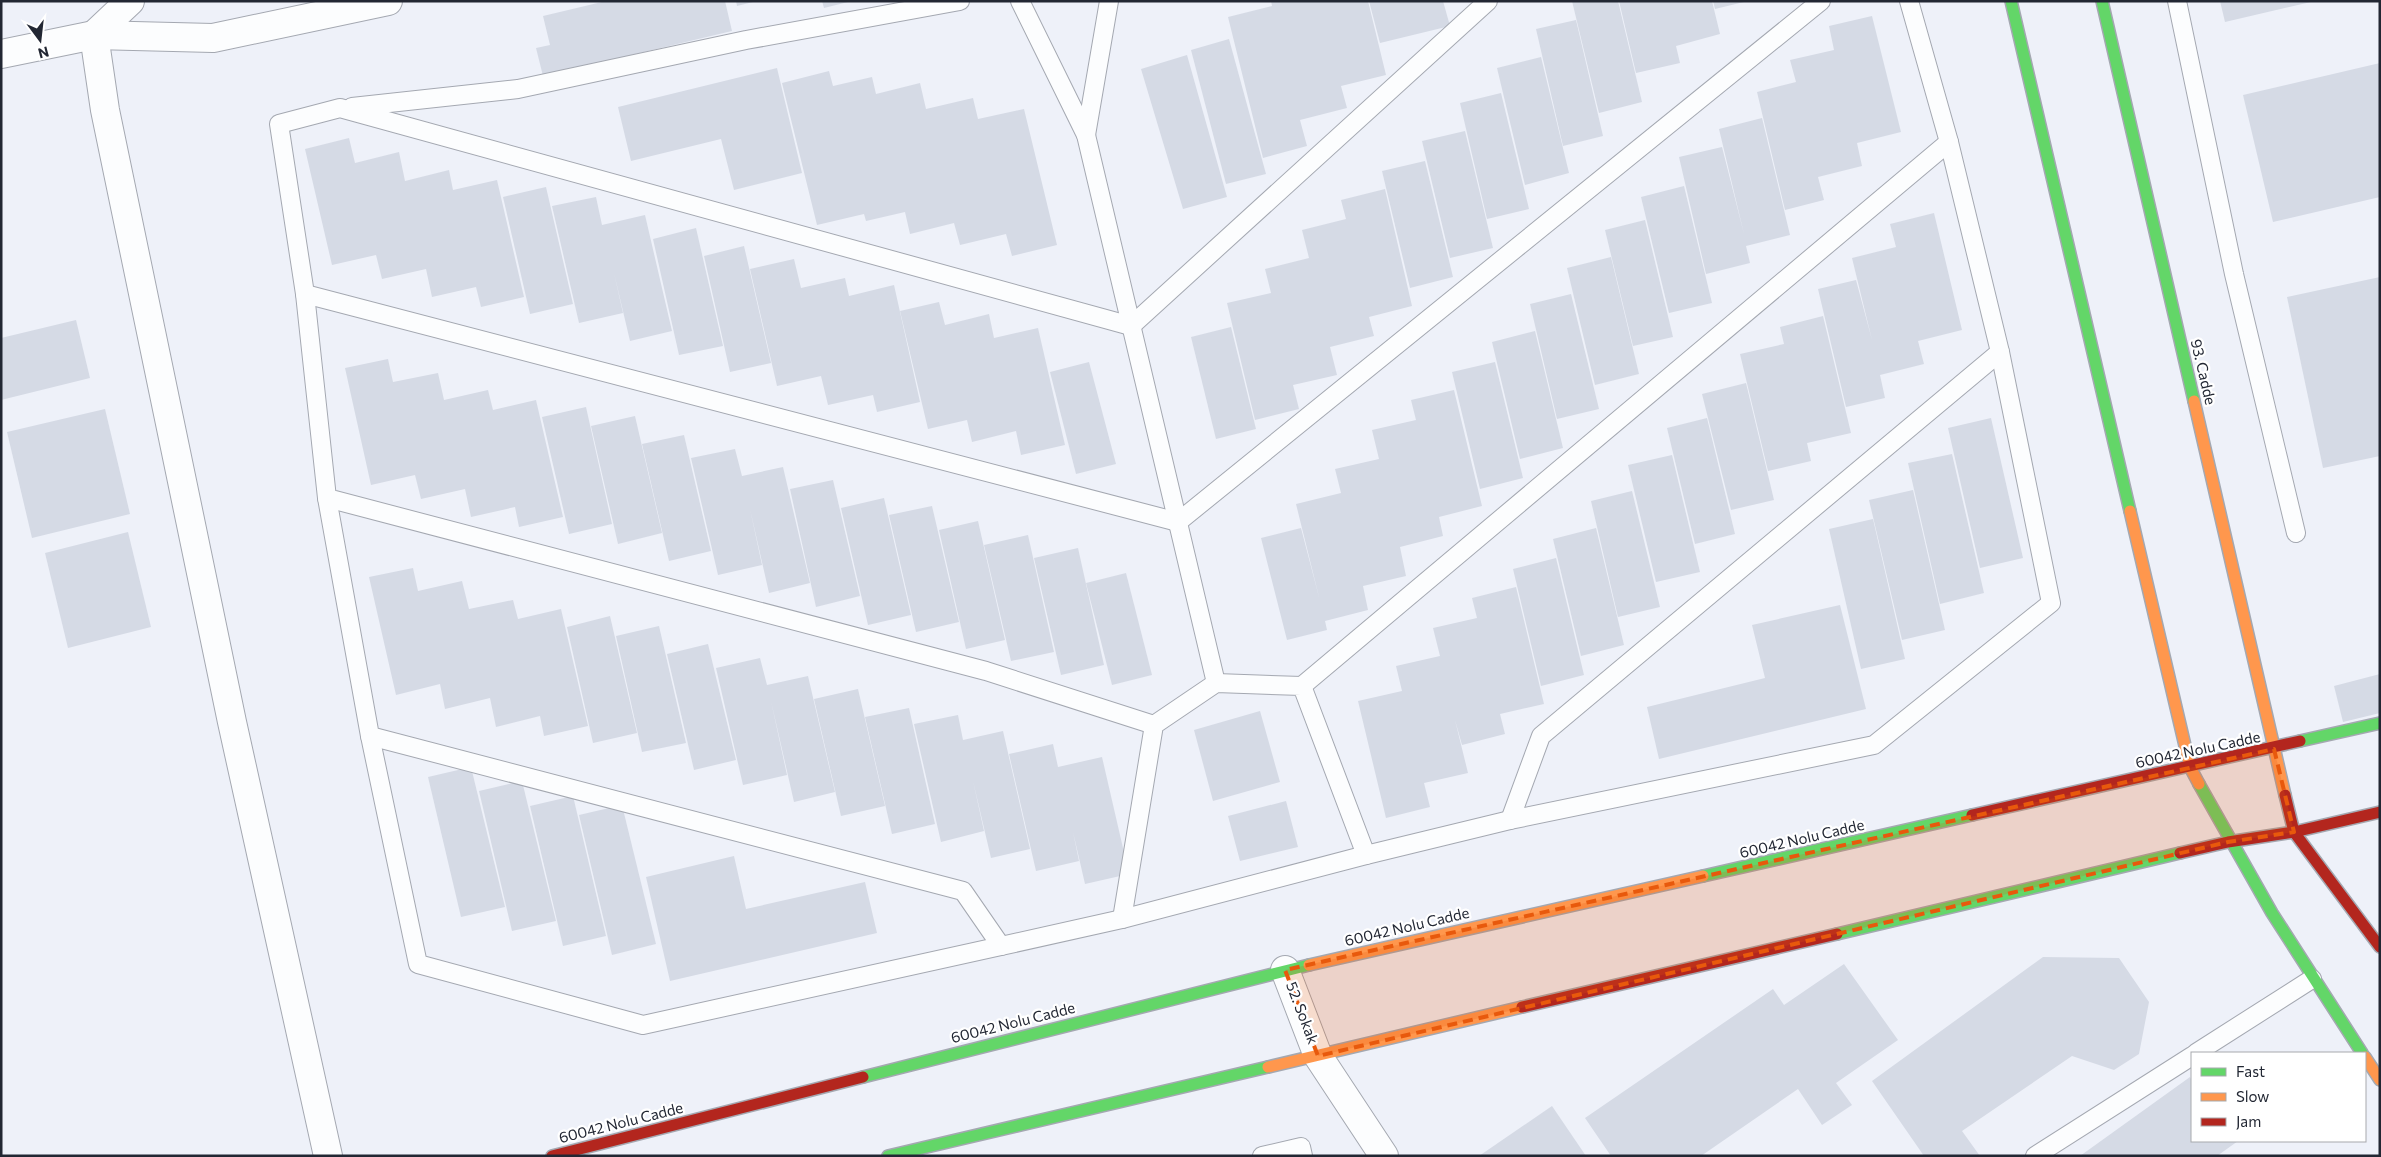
<svg xmlns="http://www.w3.org/2000/svg" width="2381" height="1157" font-family="Commissioner,sans-serif">
<rect width="100%" height="100%" fill="#eef1f9"/>
<g fill="#d5dae5">
<polygon points="606,1 725,1 732,31 543,76 536,48 550,45 543,16"/>
<polygon points="736,1 753,1 753,2 737,6"/>
<polygon points="822,1 848,1 848,2 824,8"/>
<polygon points="1271,1 1368,1 1386,75 1341,86 1347,108 1300,120 1307,146 1263,158 1228,17 1272,6"/>
<polygon points="1369,1 1443,1 1450,26 1380,43"/>
<polygon points="1572,1 1618,1 1642,102 1599,113"/>
<polygon points="1619,1 1712,1 1720,34 1676,46 1680,63 1636,73"/>
<polygon points="1713,1 1744,1 1744,2 1715,9"/>
<polygon points="2220,1 2311,1 2311,2 2225,22"/>
<polygon points="1872,16 1901,132 1857,143 1862,166 1818,177 1824,200 1785,210 1757,92 1796,82 1790,60 1834,50 1829,26"/>
<polygon points="1576,20 1603,136 1563,146 1536,29"/>
<polygon points="1229,39 1266,174 1226,184 1191,50"/>
<polygon points="1187,55 1227,197 1183,209 1141,69"/>
<polygon points="1541,57 1569,173 1525,185 1497,68"/>
<polygon points="2380,63 2380,197 2273,222 2243,95"/>
<polygon points="777,68 802,173 734,190 721,139 631,161 618,107"/>
<polygon points="829,71 833,86 872,77 876,94 920,83 926,109 973,98 978,119 1024,109 1057,245 1012,256 1006,234 960,245 954,223 910,234 905,212 866,221 864,214 817,225 782,83"/>
<polygon points="1501,93 1529,209 1487,219 1460,103"/>
<polygon points="1762,118 1790,235 1746,246 1750,263 1706,274 1679,157 1722,147 1744,234 1719,129"/>
<polygon points="1465,131 1493,248 1450,258 1422,141"/>
<polygon points="349,138 355,163 399,152 405,181 449,170 453,190 497,180 524,297 481,307 476,287 432,297 426,269 382,279 376,255 332,265 305,149"/>
<polygon points="1425,161 1453,277 1410,288 1382,171"/>
<polygon points="1684,186 1712,303 1669,313 1641,197"/>
<polygon points="546,187 573,304 530,314 503,197"/>
<polygon points="1385,189 1412,306 1369,317 1374,336 1330,347 1337,375 1293,385 1299,409 1255,420 1227,303 1271,293 1265,269 1309,258 1302,230 1346,219 1341,200"/>
<polygon points="596,197 602,225 645,215 672,331 630,341 614,273 623,313 579,323 552,206"/>
<polygon points="1934,213 1962,330 1918,341 1924,364 1880,375 1885,398 1846,407 1818,289 1856,280 1872,340 1852,258 1896,247 1890,224"/>
<polygon points="1645,220 1673,337 1633,346 1605,230"/>
<polygon points="696,228 723,346 679,355 653,239"/>
<polygon points="744,246 771,363 730,372 704,256"/>
<polygon points="1611,257 1639,374 1595,385 1567,268"/>
<polygon points="794,259 801,288 845,278 849,296 894,285 920,402 877,412 873,395 828,405 821,376 777,386 750,269"/>
<polygon points="2380,277 2380,456 2323,468 2287,297"/>
<polygon points="1571,294 1599,409 1557,419 1530,304"/>
<polygon points="939,302 945,325 989,314 994,338 1038,328 1065,445 1021,455 1016,431 972,442 967,420 928,429 900,311"/>
<polygon points="1823,316 1851,433 1807,443 1811,461 1768,471 1740,354 1784,344 1780,327"/>
<polygon points="76,320 90,378 1,400 1,338"/>
<polygon points="1231,327 1256,429 1216,439 1191,337"/>
<polygon points="1535,331 1563,448 1520,459 1492,342"/>
<polygon points="388,359 393,382 438,373 444,400 488,390 493,410 536,400 563,517 519,527 515,507 471,517 465,489 421,499 415,475 371,485 345,368"/>
<polygon points="1089,362 1116,464 1076,474 1050,372"/>
<polygon points="1495,362 1523,478 1480,489 1452,372"/>
<polygon points="1746,383 1774,500 1731,510 1702,394"/>
<polygon points="1454,390 1482,506 1439,517 1443,536 1400,547 1406,576 1363,586 1368,610 1325,621 1327,630 1287,640 1261,538 1301,528 1320,601 1296,504 1341,493 1335,469 1379,459 1372,430 1416,420 1411,400"/>
<polygon points="586,407 612,524 569,534 542,417"/>
<polygon points="105,409 130,514 32,538 7,432"/>
<polygon points="635,416 662,533 618,544 591,426"/>
<polygon points="1707,418 1735,534 1695,544 1667,428"/>
<polygon points="1991,418 2023,558 1980,568 1948,428"/>
<polygon points="684,435 711,551 669,561 642,444"/>
<polygon points="735,449 742,476 783,467 810,583 769,593 750,509 762,565 718,575 691,458"/>
<polygon points="1952,454 1984,593 1940,604 1908,463"/>
<polygon points="1672,455 1700,572 1656,582 1628,465"/>
<polygon points="833,480 860,596 816,607 790,489"/>
<polygon points="1913,490 1945,630 1902,640 1869,500"/>
<polygon points="1632,491 1660,607 1618,617 1591,501"/>
<polygon points="884,498 911,615 868,625 841,508"/>
<polygon points="932,506 959,622 916,632 889,515"/>
<polygon points="1873,519 1905,659 1861,669 1829,529"/>
<polygon points="978,521 1005,640 966,649 939,530"/>
<polygon points="1596,528 1624,645 1581,656 1553,539"/>
<polygon points="128,532 151,627 68,648 45,553"/>
<polygon points="1028,535 1054,652 1011,661 984,545"/>
<polygon points="1078,548 1104,665 1061,675 1034,558"/>
<polygon points="1556,558 1584,675 1541,686 1513,569"/>
<polygon points="413,568 418,591 462,581 469,609 513,600 518,619 561,609 588,726 544,736 540,716 496,727 490,698 445,709 440,684 396,695 369,577"/>
<polygon points="1126,573 1152,675 1112,685 1086,583"/>
<polygon points="1516,587 1544,704 1500,714 1505,734 1462,745 1455,720 1468,773 1424,783 1430,807 1386,818 1358,701 1402,691 1396,666 1440,656 1433,628 1477,618 1472,598"/>
<polygon points="1840,605 1866,709 1659,759 1647,707 1765,678 1752,625"/>
<polygon points="610,616 637,733 593,743 567,627"/>
<polygon points="659,626 686,743 642,752 616,636"/>
<polygon points="708,644 736,760 694,770 667,654"/>
<polygon points="760,658 767,685 808,676 835,792 794,802 771,701 787,775 743,785 716,668"/>
<polygon points="2380,674 2380,713 2343,722 2334,686"/>
<polygon points="858,689 885,806 841,816 814,699"/>
<polygon points="909,708 935,824 892,834 865,717"/>
<polygon points="1260,711 1280,782 1213,801 1194,730"/>
<polygon points="958,715 963,740 1003,731 1030,849 991,858 973,781 984,831 941,842 914,724"/>
<polygon points="1053,744 1058,767 1102,757 1129,874 1085,884 1073,832 1079,861 1036,871 1009,754"/>
<polygon points="471,767 505,907 461,917 428,777"/>
<polygon points="522,781 556,921 512,931 479,791"/>
<polygon points="573,796 606,936 563,946 530,806"/>
<polygon points="1286,801 1298,847 1240,861 1228,816"/>
<polygon points="622,805 656,944 612,955 579,815"/>
<polygon points="734,856 746,909 865,882 877,933 670,981 646,877"/>
<polygon points="2043,957 2119,958 2149,1002 2139,1054 2114,1070 2072,1056 1962,1131 1980,1156 1924,1156 1872,1081"/>
<polygon points="1844,964 1898,1040 1836,1083 1852,1105 1822,1125 1798,1089 1701,1156 1611,1156 1585,1118 1773,989 1784,1005"/>
<polygon points="2190,1077 2192,1081 2192,1141 2238,1141 2217,1156 2080,1156"/>
<polygon points="1552,1106 1586,1156 1479,1156"/>
</g>
<g fill="none" stroke-linecap="round" stroke-linejoin="round">
<defs>
<g id="lane">
<polyline points="1020,1 1086,135 1216,683"/>
<polyline points="1488,1 1131,326 340,108 279,124 305,294 1178,522 1821,1"/>
<polyline points="1909,1 1949,142"/>
<polyline points="2177,1 2234,274 2296,533"/>
<polyline points="352,107 518,89 746,40 960,1"/>
<polyline points="1086,135 1109,1"/>
<polyline points="305,294 327,498 986,671 1154,725"/>
<polyline points="327,498 370,736 963,891 1001,946"/>
<polyline points="370,736 418,964 643,1025 1001,946 1122,919 1366,855 1510,820 1874,745 2051,603 2000,352 1949,142 1302,686"/>
<polyline points="1510,820 1541,736 2000,352"/>
<polyline points="1122,919 1154,725 1216,683 1302,686 1366,855"/>
<polyline points="2196,1053 2312,979"/>
<polyline points="1262,1156 1301,1147 1303,1156"/>
<polyline points="2035,1156 2192,1056"/>
</g>
<g id="street">
<polyline points="94,35 105,110 232,722 328,1156"/>
<polyline points="94,35 130,1"/>
<polyline points="1,54 94,35 213,38 388,1"/>
<polyline points="1285,970 1318,1056 1384,1156"/>
</g>
<g id="fast">
<polyline points="2011,1 2130,511"/>
<polyline points="2102,1 2194,401"/>
<polyline points="2300,741 2380,723"/>
<polyline points="2199,784 2272,913 2362,1053"/>
<polyline points="1703,876 1972,815"/>
<polyline points="1837,934 2180,853"/>
<polyline points="863,1077 1309,965"/>
<polyline points="888,1156 1268,1067"/>
</g>
<g id="slow">
<polyline points="2194,401 2285,795"/>
<polyline points="2130,511 2190,767 2199,784"/>
<polyline points="1309,965 1703,876"/>
<polyline points="2365,1057 2380,1080"/>
<polyline points="1268,1067 1522,1007"/>
</g>
<g id="jam">
<polyline points="2285,795 2294,832 2380,947"/>
<polyline points="1972,815 2300,741"/>
<polyline points="2180,853 2228,842 2294,832 2380,812"/>
<polyline points="1522,1007 1837,934"/>
<polyline points="552,1156 863,1077"/>
</g>
</defs>
<use href="#lane" stroke="#a4a8b1" stroke-width="20"/>
<use href="#street" stroke="#a4a8b1" stroke-width="30"/>
<use href="#fast" stroke="#a4a8b1" stroke-width="14"/>
<use href="#slow" stroke="#a4a8b1" stroke-width="14"/>
<use href="#jam" stroke="#a4a8b1" stroke-width="14"/>
<use href="#lane" stroke="#fcfdfe" stroke-width="18"/>
<use href="#street" stroke="#fcfdfe" stroke-width="28"/>
<use href="#fast" stroke="#63d668" stroke-width="11"/>
<use href="#slow" stroke="#ff974d" stroke-width="11"/>
<use href="#jam" stroke="#b3261e" stroke-width="11"/>
</g>
<path fill="#e8590c" fill-opacity="0.2" stroke="#e8590c" stroke-width="4" stroke-dasharray="10 6" stroke-linejoin="round" d="M2274,749l20,83 -66,10 -910,214 -33,-86z"/>
<g text-anchor="middle" stroke-width="4.5" stroke-linejoin="round" paint-order="stroke">
<g font-size="15" fill="#222733" stroke="#fff">
<text transform="translate(2203 372) rotate(77)" y="5">93. Cadde</text>
<text transform="translate(2198 750) rotate(-12)" y="5">60042 Nolu Cadde</text>
<text transform="translate(1802 839) rotate(-13)" y="5">60042 Nolu Cadde</text>
<text transform="translate(1407 927) rotate(-13)" y="5">60042 Nolu Cadde</text>
<text transform="translate(1302 1013) rotate(69)" y="5">52. Sokak</text>
<text transform="translate(1013 1023) rotate(-14)" y="5">60042 Nolu Cadde</text>
<text transform="translate(621 1123) rotate(-14)" y="5">60042 Nolu Cadde</text>
</g>
</g>
<rect width="2381" height="1157" fill="none" stroke="#222733" stroke-width="5"/>
<rect x="2191" y="1052" width="175" height="90" fill="#ffffff" stroke="#a7a9ad"/>
<rect x="2201" y="1068" width="25" height="8" fill="#63d668" stroke="#a7a9ad"/>
<text x="2236" y="1077" font-size="15" fill="#222733">Fast</text>
<rect x="2201" y="1093" width="25" height="8" fill="#ff974d" stroke="#a7a9ad"/>
<text x="2236" y="1102" font-size="15" fill="#222733">Slow</text>
<rect x="2201" y="1118" width="25" height="8" fill="#b3261e" stroke="#a7a9ad"/>
<text x="2236" y="1127" font-size="15" fill="#222733">Jam</text>
<g transform="translate(40 40) rotate(165)" stroke="#ffffff" stroke-width="4" paint-order="stroke">
<path d="M0-4L9 19L0 12L-9 19Z" fill="#222733"/>
<text y="-8" font-size="14" font-weight="bold" text-anchor="middle" fill="#222733">N</text>
</g>
</svg>
